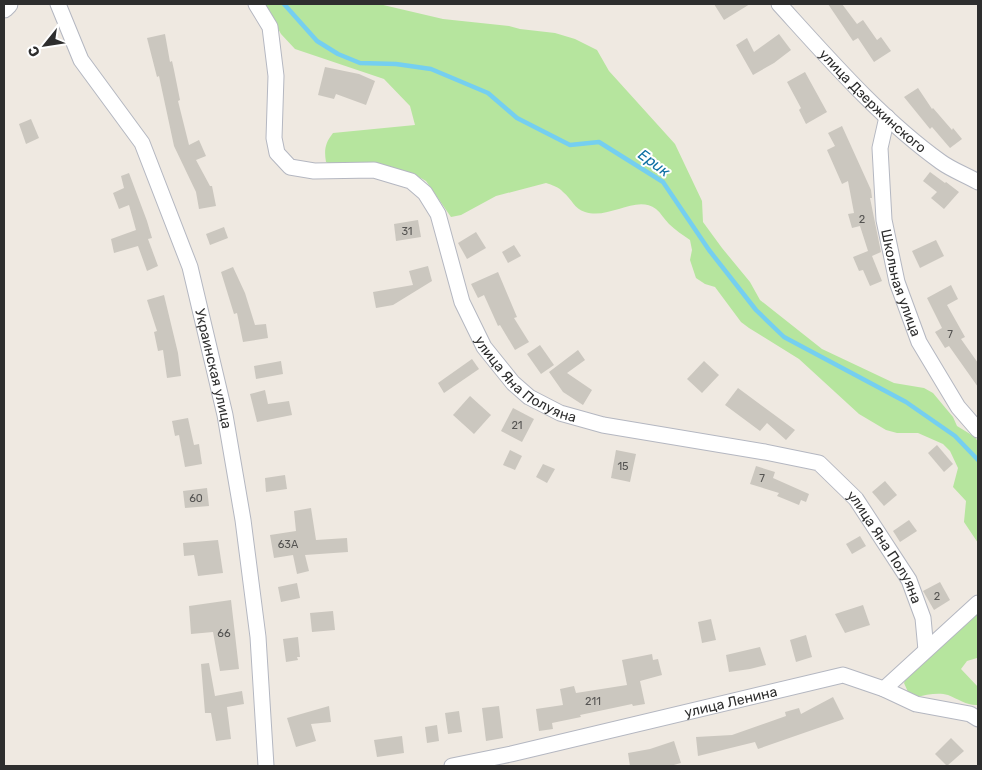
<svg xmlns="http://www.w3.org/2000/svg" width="982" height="770" font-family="Rubik,sans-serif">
<rect width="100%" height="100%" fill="#efe9e1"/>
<g fill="#b6e59e">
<path d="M265,4h114l64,15 66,7 11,3 35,4 20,6 22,11 12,21 66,73 27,57 1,21 19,26 28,34 10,18 62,49 72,34 30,5 9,5 20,24 4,9 18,11 3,5v101l-14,-21 2,-21 -13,-14 5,-19 -8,-17 -7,-7 -25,-11h-21l-11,-3 -27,-16 -60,-55 -50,-31 -8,-6 -26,-35 -10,-3 -9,-6 -6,-18 2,-10 -2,-10c-7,-5 -15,-10 -21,-16 -5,-5 -8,-11 -13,-15 -20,-15 -46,11 -71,3 -11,-3 -13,-13 -22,-20 -4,-5 -11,-7 -17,-9l-50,13 -35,19 -10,2 -25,-36 -9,-5 -82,-9 -9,-5c-2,-12 -1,-19 7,-29l82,-8 -5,-19 -26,-27 -89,-30 -14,-15z"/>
<path d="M978,610v45l-1,3 -10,3 -6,8 17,18v18c-10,1 -20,-6 -30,-10 -10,-3 -22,0 -32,2l-8,-5 -4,-9 4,-9z"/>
</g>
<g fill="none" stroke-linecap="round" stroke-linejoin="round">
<polyline stroke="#75cff0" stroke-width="4.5" points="284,4 317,41 338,54 360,63 396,64 431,69 488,93 517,118 570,145 599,142 663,182 709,250 756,310 784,337 906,402 955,436 978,460"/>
</g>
<g fill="#cbc7bf">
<polygon points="714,4 750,4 724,20"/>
<polygon points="828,4 842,4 857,24 863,20 877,40 881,37 891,51 874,62 858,38 853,41"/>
<polygon points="165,34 170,62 172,61 174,70 180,100 178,101 189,145 199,140 206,156 196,160 210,186 212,186 216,206 199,209 196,192 174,146 159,76 157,77 147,38"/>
<polygon points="779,34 791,50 774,63 753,75 736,45 747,38 754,52"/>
<polygon points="325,67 359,74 375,81 366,105 336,94 334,99 318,95"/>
<polygon points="805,72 827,112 806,124 799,110 801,108 787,82"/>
<polygon points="918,88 932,109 933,108 952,130 953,128 962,139 950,148 932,127 930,129 904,97"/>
<polygon points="31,119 39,138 26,144 19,124"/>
<polygon points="842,126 871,190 872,198 870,198 881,252 872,256 882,281 870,286 863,270 859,271 853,257 868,251 860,226 852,228 848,214 854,213 848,181 842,184 827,150 835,146 828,133"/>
<polygon points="930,172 945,183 946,182 959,192 944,209 931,198 937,192 923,181"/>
<polygon points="129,173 147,221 152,238 148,239 158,266 147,271 138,246 114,253 111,239 136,230 129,205 119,209 113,193 124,188 121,176"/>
<polygon points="418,220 421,237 396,241 394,224"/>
<polygon points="224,227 228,238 210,245 206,234"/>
<polygon points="476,232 486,248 467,259 458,243"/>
<polygon points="936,240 944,256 920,268 912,251"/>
<polygon points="514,245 521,256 508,263 502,252"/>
<polygon points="428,266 432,281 393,305 376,308 373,292 413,285 409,271"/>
<polygon points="233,267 245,293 255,325 266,324 268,338 243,342 237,313 234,314 221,272"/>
<polygon points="498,272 517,317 514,318 529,342 515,350 500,325 498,326 484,295 478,298 471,284"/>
<polygon points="951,285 958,299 947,305 965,337 961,339 978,363 978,387 949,346 945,348 935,332 942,328 927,298"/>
<polygon points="164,295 178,353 181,376 167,378 163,350 158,351 154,332 157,331 147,300"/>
<polygon points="540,345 554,365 541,374 527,354"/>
<polygon points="578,350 585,360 567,373 592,390 583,405 563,392 549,372"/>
<polygon points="472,359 479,369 444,393 438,383"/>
<polygon points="281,361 283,374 256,379 254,366"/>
<polygon points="704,361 719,375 702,393 687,379"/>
<polygon points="738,388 795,430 786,440 767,423 760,431 725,405"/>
<polygon points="265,390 268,404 289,401 292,415 257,422 250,394"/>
<polygon points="470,396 491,415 474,434 453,415"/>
<polygon points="513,408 534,419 522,442 501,431"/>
<polygon points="188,418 194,445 199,444 202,464 185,467 179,435 175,436 172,421"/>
<polygon points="937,445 953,464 944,472 928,453"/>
<polygon points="510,450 522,456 515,470 503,465"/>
<polygon points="616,450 636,454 630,482 611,478"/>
<polygon points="543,464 555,469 547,483 536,477"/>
<polygon points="756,466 775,472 773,478 809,494 806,502 801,500 799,505 777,496 779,493 750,484"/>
<polygon points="285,475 287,489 266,492 265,478"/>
<polygon points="885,481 897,495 884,506 872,492"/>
<polygon points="207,488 209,506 185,508 183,491"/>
<polygon points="311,508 316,540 347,538 348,552 305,555 309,571 297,574 293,555 274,558 270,535 296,531 294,511"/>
<polygon points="909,520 917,531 900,542 893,531"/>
<polygon points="860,536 866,546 852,554 846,544"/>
<polygon points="218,540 223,573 198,576 194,555 184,556 183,543"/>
<polygon points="940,582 950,600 934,610 923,591"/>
<polygon points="297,583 300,598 281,602 278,587"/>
<polygon points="231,600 239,669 220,671 213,632 191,634 189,606"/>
<polygon points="863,605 870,625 845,633 835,614"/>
<polygon points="333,611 335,630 312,632 310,613"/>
<polygon points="711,619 716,640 702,643 698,622"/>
<polygon points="806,635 812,657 796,662 790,640"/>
<polygon points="298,637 300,657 297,657 298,660 286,662 283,639"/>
<polygon points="760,647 766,665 750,669 729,672 726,655"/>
<polygon points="652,654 653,660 658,659 662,675 640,681 645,704 633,706 632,704 580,715 581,717 552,723 553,729 539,731 536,709 563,705 560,689 574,686 576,693 627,685 622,660"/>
<polygon points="209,663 215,696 242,691 244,704 227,707 231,739 216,741 211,713 205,713 201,664"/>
<polygon points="833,697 844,719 758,749 755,742 698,756 696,737 732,735 786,716 785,712 799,708 801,714"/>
<polygon points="329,706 331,722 311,724 316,741 296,747 287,718"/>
<polygon points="499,706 503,738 486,741 482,708"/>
<polygon points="459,711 462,732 448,734 445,713"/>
<polygon points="437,725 439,741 427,743 425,727"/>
<polygon points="402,736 404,753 377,757 374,740"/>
<polygon points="951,738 964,751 947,766 935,754"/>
<polygon points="674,741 681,763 670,766 630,766 628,753 650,749"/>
</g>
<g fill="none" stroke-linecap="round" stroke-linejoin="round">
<defs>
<g id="minor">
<path id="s1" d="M58,4l23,56 61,83 48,124 35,148 18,105 15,117 8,129"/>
<path id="s2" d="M256,4l14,23 6,49 -2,62 3,15 13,14 24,4 60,-1 37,11 14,12 13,21 24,88 22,45 29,36 16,14 31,16 43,12 162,27 54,11 37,36 53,81 14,38 3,32"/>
<path id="s3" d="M779,4c50,55 101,114 162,158 11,8 25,13 37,20"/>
<path id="s4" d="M887,117l-7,31 4,72 13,62 22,60 39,65 20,23"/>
<polyline points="884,689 978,603"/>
<path id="s5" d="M452,766l59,-12 332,-79 41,14 32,15 54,10 8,5"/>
</g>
<polyline id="tertiary" points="4,8 8,4"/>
</defs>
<use href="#minor" stroke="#b4b7c1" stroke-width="17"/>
<use href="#tertiary" stroke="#b4b7c1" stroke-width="21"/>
<use href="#minor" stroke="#fff" stroke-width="15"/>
<use href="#tertiary" stroke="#fff" stroke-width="19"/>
</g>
<g text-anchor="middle" stroke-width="4" stroke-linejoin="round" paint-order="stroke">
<g font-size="11" fill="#555452">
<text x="862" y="223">2</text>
<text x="407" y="235">31</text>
<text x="950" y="338">7</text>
<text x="517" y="429">21</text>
<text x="623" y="470">15</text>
<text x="762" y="482">7</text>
<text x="196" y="502">60</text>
<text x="288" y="548">63А</text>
<text x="937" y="600">2</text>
<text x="224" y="637">66</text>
<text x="593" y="705">211</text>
</g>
<g font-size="14" fill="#2e2e2e" stroke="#fff">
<text dy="5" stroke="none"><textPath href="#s3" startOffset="135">улица Дзержинского</textPath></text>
<text dy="5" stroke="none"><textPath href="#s4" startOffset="169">Школьная улица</textPath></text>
<text dy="5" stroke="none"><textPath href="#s1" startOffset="401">Украинская улица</textPath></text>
<text dy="5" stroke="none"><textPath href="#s2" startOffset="534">улица Яна Полуяна</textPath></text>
<text dy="5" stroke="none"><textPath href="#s2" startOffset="954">улица Яна Полуяна</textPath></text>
<text dy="5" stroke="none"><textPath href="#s5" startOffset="286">улица Ленина</textPath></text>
</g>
<g font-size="15" font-style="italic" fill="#0d6fa3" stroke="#fff">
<text transform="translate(654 163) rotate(36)" y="5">Ерик</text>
</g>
</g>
<rect width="982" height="770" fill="none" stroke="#2e2e2e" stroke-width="10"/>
<g transform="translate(45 45) rotate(240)" stroke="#ffffff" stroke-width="4" paint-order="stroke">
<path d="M0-4L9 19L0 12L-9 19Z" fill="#2e2e2e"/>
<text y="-8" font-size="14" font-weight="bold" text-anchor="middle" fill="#2e2e2e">С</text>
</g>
</svg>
